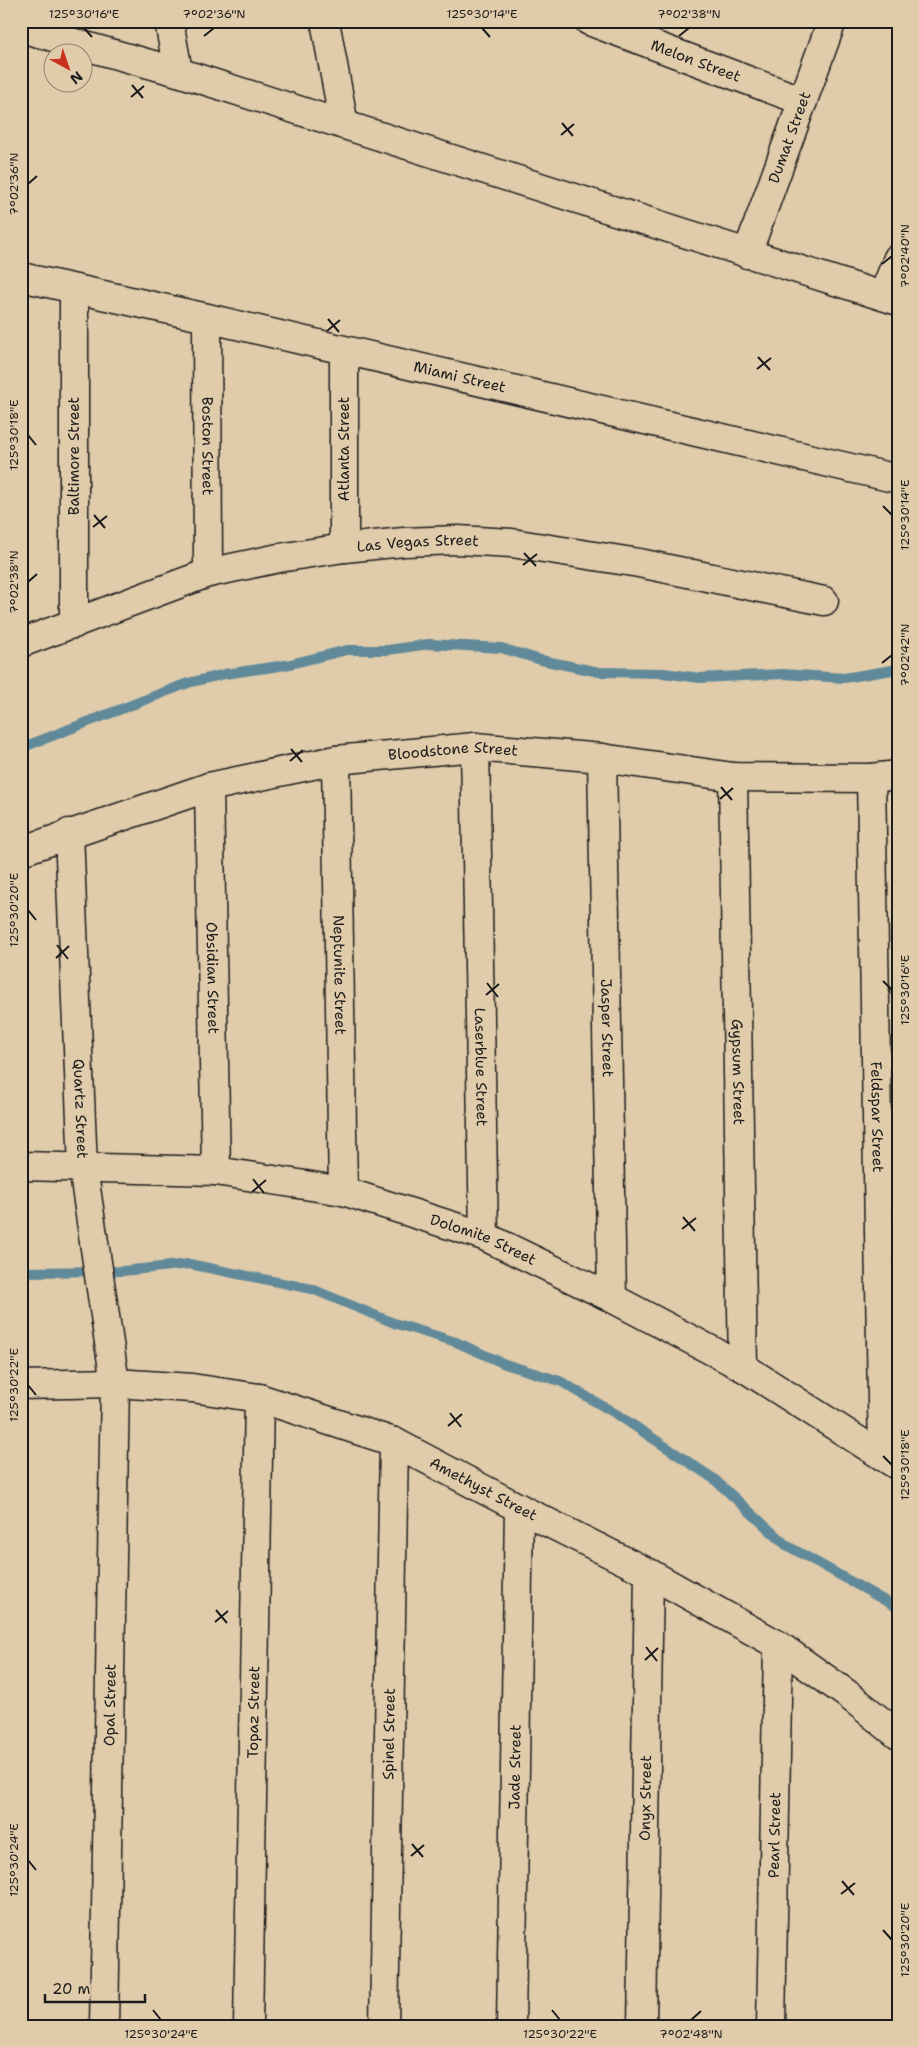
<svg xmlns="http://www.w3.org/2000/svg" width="919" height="2047" font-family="'Shantell Sans',sans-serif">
<rect width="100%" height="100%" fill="#e0cbaa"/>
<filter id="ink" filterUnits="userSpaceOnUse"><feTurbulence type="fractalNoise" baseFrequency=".02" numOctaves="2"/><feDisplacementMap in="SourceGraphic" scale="10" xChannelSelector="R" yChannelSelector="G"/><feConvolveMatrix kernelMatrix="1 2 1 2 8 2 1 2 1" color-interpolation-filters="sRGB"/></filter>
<g filter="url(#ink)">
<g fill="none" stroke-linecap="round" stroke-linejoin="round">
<g stroke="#608a9a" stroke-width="10">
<polyline points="21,748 188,683 225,674 286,665 347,650 388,650 429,644 501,648 541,660 599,672 663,673 700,678 783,674 844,678 898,669"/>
<polyline points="21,1272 123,1271 189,1264 312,1289 394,1323 456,1342 505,1364 560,1381 618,1415 714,1479 786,1545 898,1608"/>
</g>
<defs>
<g id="minor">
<polyline points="169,21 178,72"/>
<polyline points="325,21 344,125"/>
<path id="s1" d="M589,21l214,80"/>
<polyline points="21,28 178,72 898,301"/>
<path id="s2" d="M747,254l85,-233"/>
<path id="s3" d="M21,277l186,41 691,161"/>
<polyline points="74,289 74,624"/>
<polyline points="883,296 898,258"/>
<path id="s4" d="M207,318l1,255"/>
<polyline points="344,351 344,548"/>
<path id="s5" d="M21,643l187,-70 71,-15 65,-10 60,-6 54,-2 54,3 127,20 185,38"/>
<path id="s6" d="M475,747l9,489"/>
<path id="s7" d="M602,758l10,540"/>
<path id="s8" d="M336,760l7,431"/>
<path id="s9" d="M733,777l10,590"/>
<path id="s10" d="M871,778l12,678"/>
<path id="s11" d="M209,787l7,384"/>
<path id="s12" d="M69,833l14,335 32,215 -11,643"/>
<path id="s13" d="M21,851l188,-64 127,-27 139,-13 127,11 131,19 138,1 27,-3"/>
<path id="s14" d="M21,1166l195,5 127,20 141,45 128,62 131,69 155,99"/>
<path id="s15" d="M21,1385l94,-2 77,5 67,10 135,44 125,66 130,65 129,72 69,49 51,41"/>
<path id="s16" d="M248,2026l11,-628"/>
<path id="s17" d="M384,2026l10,-584"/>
<path id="s18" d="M511,2026l8,-518"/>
<path id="s19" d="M642,2026l7,-453"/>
<path id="s20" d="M771,2026l7,-381"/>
</g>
</defs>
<use href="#minor" stroke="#1c1c1c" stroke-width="31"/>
<use href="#minor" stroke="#e0cbaa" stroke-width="28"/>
</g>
</g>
<path fill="none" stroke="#1c1c1c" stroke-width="2" d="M84,28l8,9M482,28l8,9M204,36l10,-8M679,36l10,-8M132,85l11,13M131,97l13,-11M562,123l11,13M561,135l13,-11M28,184l9,-8M882,264l10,-8M328,319l11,13M327,331l13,-11M758,357l12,13M757,369l14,-11M28,435l8,10M883,506l9,9M94,515l11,13M93,527l14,-11M524,553l12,13M523,565l14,-11M28,582l9,-8M882,663l10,-8M291,749l11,13M290,761l13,-11M721,787l11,13M720,799l13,-11M28,910l8,10M57,945l11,14M56,958l13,-12M883,981l9,9M487,983l11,14M486,995l13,-11M253,1179l11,14M252,1192l14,-12M683,1217l12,14M682,1229l14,-11M28,1385l8,10M450,1413l11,14M448,1426l14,-12M883,1456l9,9M216,1610l11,13M215,1622l13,-11M646,1647l11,14M645,1660l13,-12M412,1844l11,13M411,1856l13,-11M28,1860l8,10M842,1881l12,14M841,1894l14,-11M883,1930l9,10M153,2010l8,10M552,2010l8,10M691,2020l10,-9"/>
<g text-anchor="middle" stroke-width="4" stroke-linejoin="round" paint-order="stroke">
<g font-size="15" fill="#1c1c1c" stroke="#e0cbaa">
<text dy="5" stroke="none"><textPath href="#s1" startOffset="114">Melon Street</textPath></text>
<text dy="5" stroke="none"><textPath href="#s2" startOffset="124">Dumat Street</textPath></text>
<text dy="5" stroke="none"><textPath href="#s3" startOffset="450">Miami Street</textPath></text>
<text dy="5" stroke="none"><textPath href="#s4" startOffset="128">Boston Street</textPath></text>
<text transform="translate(344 449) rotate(-90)" y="5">Atlanta Street</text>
<text transform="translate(74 456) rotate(-90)" y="5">Baltimore Street</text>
<text dy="5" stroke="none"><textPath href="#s5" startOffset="412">Las Vegas Street</textPath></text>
<text dy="5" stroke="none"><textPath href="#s13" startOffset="446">Bloodstone Street</textPath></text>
<text dy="5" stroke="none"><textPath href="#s8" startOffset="215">Neptunite Street</textPath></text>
<text dy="5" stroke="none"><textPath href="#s11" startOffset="191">Obsidian Street</textPath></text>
<text dy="5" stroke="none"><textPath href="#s7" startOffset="270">Jasper Street</textPath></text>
<text dy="5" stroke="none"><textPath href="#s6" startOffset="320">Laserblue Street</textPath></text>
<text dy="5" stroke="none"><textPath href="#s9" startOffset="295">Gypsum Street</textPath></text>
<text dy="5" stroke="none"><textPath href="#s12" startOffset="276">Quartz Street</textPath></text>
<text dy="5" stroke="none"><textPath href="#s10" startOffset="339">Feldspar Street</textPath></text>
<text dy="5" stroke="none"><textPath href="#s14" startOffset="472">Dolomite Street</textPath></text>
<text dy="5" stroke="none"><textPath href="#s15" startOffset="482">Amethyst Street</textPath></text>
<text transform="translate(110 1705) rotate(-89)" y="5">Opal Street</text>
<text dy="5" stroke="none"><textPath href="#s16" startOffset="314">Topaz Street</textPath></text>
<text dy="5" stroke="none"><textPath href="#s17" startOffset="292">Spinel Street</textPath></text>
<text dy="5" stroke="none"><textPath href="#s18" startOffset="259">Jade Street</textPath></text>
<text dy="5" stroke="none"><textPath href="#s19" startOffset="228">Onyx Street</textPath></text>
<text dy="5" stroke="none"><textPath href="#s20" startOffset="191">Pearl Street</textPath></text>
</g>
</g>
<rect width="919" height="2047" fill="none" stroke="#e0cbaa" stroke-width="55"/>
<g transform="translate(68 68) rotate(140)"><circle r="24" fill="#e0cbaa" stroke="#928571"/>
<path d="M0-4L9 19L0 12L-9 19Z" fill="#c8321e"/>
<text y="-8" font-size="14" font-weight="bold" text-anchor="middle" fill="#1c1c1c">N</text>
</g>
<path d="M45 1994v8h100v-8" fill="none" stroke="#1c1c1c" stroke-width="2.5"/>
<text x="52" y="1994" font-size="15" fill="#1c1c1c" stroke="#e0cbaa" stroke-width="4" paint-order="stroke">20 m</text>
<rect x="28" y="28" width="864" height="1992" fill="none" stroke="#1c1c1c" stroke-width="2"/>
<g font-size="12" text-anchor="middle" fill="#1c1c1c">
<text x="84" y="18">125°30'16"E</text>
<text x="214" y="18">7°02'36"N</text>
<text x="482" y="18">125°30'14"E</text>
<text x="689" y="18">7°02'38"N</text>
<text transform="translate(14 184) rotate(-90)" y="4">7°02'36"N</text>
<text transform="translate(905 256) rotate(-90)" y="4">7°02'40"N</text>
<text transform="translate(14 435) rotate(-90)" y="4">125°30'18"E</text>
<text transform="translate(905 515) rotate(-90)" y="4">125°30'14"E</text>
<text transform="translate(14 582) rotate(-90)" y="4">7°02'38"N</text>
<text transform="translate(905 655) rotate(-90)" y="4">7°02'42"N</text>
<text transform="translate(14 910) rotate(-90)" y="4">125°30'20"E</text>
<text transform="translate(905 990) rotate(-90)" y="4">125°30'16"E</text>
<text transform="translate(14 1385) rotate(-90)" y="4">125°30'22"E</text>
<text transform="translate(905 1465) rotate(-90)" y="4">125°30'18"E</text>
<text transform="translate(14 1860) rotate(-90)" y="4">125°30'24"E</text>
<text transform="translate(905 1940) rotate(-90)" y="4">125°30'20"E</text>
<text x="161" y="2038">125°30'24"E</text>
<text x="560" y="2038">125°30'22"E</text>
<text x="691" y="2038">7°02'48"N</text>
</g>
</svg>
